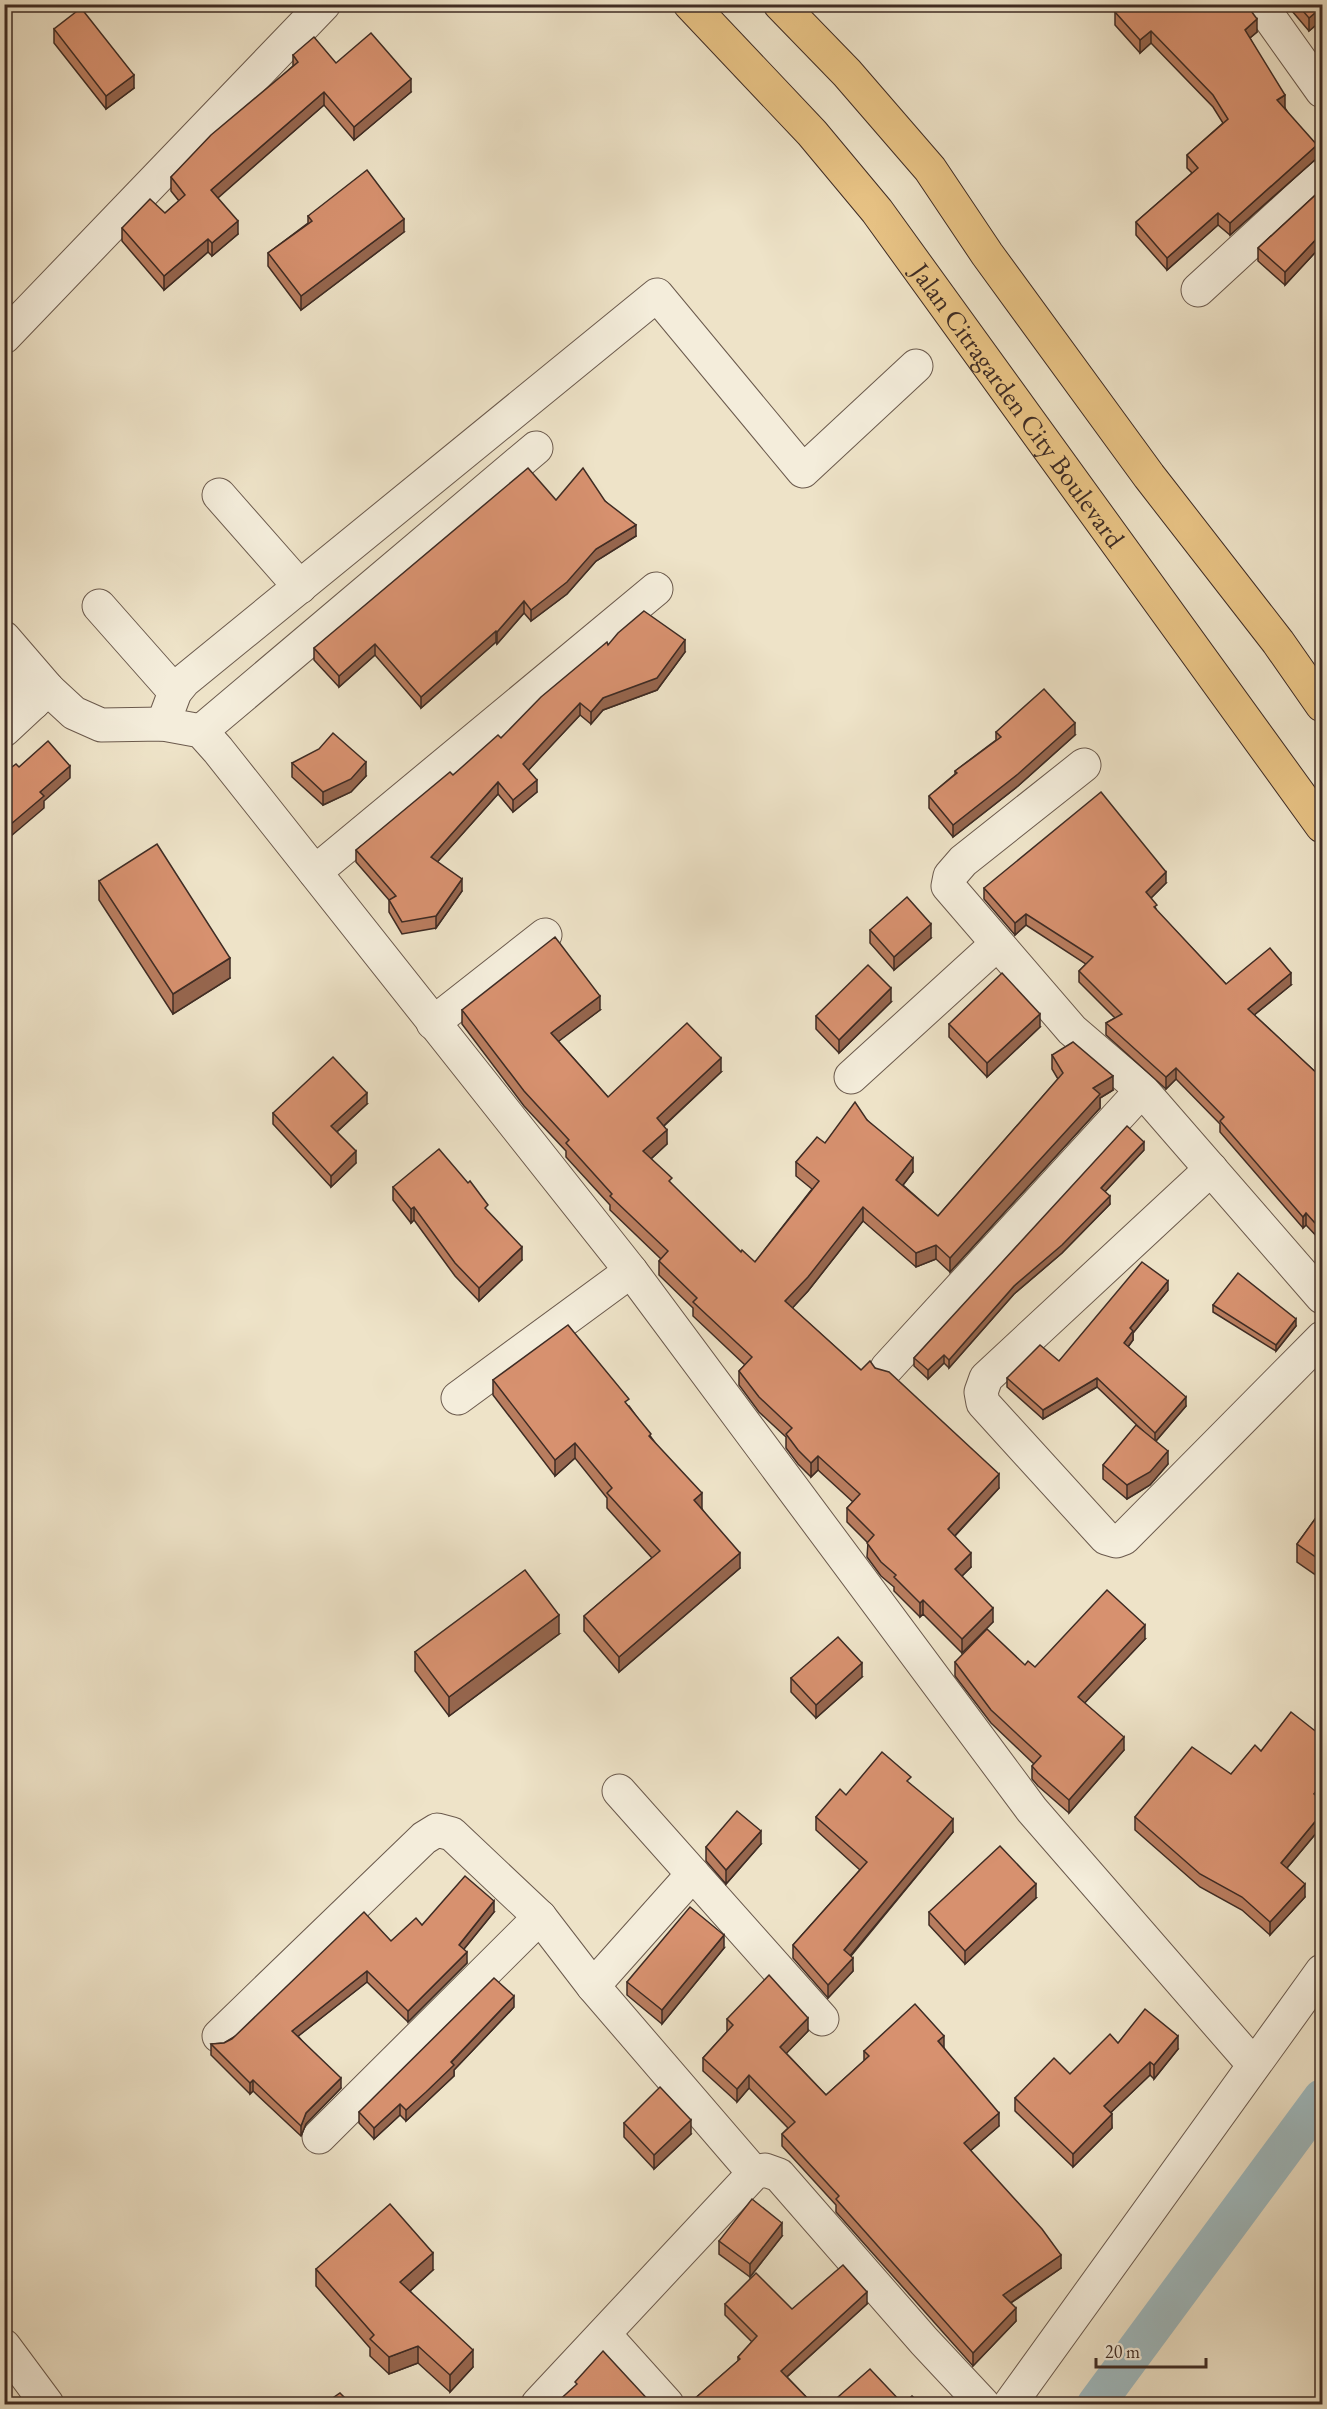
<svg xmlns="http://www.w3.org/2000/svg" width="1327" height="2409" font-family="'EB Garamond',serif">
<rect width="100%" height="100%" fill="#eee3c8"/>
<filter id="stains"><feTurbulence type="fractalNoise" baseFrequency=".00333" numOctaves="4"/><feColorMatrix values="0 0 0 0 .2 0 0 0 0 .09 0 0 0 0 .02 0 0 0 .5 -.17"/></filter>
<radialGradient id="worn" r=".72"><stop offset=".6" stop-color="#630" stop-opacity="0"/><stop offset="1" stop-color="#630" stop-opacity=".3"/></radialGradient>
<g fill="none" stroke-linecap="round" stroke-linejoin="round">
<polyline stroke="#9fbbc1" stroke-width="38" points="1096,2404 1322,2098"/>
<defs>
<g id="minor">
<polyline points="1260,4 1322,91"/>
<polyline points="1198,290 1322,176"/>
<polyline points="4,337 324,4"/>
<polyline points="219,495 300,587"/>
<polyline points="99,606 175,692"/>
<polyline points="4,638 48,689 74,713 101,725 163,724 201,731 218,750 631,1271 1032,1810 1253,2064"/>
<polyline points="4,676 33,703"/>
<polyline points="163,724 175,692 184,681 657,295 803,471 916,366"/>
<polyline points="4,730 48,689"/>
<polyline points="201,731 536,448"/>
<polyline points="1084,765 963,861 950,876 948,886 1072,1030 1142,1090 1322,1297"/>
<polyline points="315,872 656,589"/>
<polyline points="433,1023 545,935"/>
<polyline points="851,1077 997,944"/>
<polyline points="1211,1169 986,1378 981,1392 983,1403 1106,1538 1116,1541 1124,1538 1322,1338"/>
<polyline points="887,1368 1142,1090"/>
<polyline points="458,1398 631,1271"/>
<polyline points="619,1791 822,2019"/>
<polyline points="593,1986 693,1874"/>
<polyline points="219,2036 424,1838 437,1830 452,1834 540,1917 593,1986 754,2173"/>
<polyline points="319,2137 540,1917"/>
<polyline points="604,2334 667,2404"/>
<polyline points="4,2346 47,2404"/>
<polyline points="538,2404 754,2173 765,2170 779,2175 924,2341 983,2404"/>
<polyline points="1010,2404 1322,1971"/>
</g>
<g id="major">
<path id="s1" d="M690,4l122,129 65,78 445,615"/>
<polyline points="780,4 847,73 930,169 987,254 1149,476 1278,642 1322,705"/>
</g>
</defs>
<use href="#minor" stroke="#6b5a4d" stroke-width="35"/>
<use href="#major" stroke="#3f2c24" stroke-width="35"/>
<use href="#minor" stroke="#f4eddb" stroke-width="33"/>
<use href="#major" stroke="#e7c284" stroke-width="33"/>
</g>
<g fill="#b97d5f" stroke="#3f2c24" stroke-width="1.5">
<polygon points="1109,4 1246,4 1257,32 1250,38 1285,108 1317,158 1230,235 1218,225 1167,270 1136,235 1136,222 1192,173 1187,168 1187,155 1223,123 1213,107 1151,43 1140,53 1115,25 1115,12"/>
<polygon points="1286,4 1323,4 1323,20 1322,20 1309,31"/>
<polygon points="54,29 134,88 106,109 54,43"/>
<polygon points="293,55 336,63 411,92 354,140 324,105 217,198 238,234 212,256 208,252 164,290 122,241 122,228 165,213 179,201 171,191 171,177 293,66"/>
<polygon points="1323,188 1323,244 1285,285 1258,261 1258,248"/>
<polygon points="308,216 404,232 301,310 268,266 268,253 308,223"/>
<polygon points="556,500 605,501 636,536 596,561 567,594 531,621 524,613 497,644 496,642 421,708 375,655 339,687 314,660 314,648"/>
<polygon points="608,645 685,652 657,690 603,710 591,724 580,715 528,770 537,792 513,812 498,794 437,862 462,891 436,928 402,934 389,912 389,900 356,862 356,850 501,738"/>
<polygon points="996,732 1075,735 1018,786 953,837 929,808 929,796 955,774 955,771 996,740"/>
<polygon points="292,763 366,776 351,792 323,805 292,777"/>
<polygon points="99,881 230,978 173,1014 99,900"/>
<polygon points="1166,883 1151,898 1157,911 1226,984 1291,985 1254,1015 1323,1079 1323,1243 1306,1225 1303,1228 1220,1132 1220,1124 1176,1079 1166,1089 1106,1035 1106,1023 1115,1018 1079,982 1079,971 1086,964 1026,925 1015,935 984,899 984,888"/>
<polygon points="870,930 931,938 894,970 870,943"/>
<polygon points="891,1002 839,1053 816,1029 816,1016"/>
<polygon points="462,1010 600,1010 558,1041 608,1097 721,1072 664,1126 667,1144 651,1159 672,1185 741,1252 755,1262 812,1189 796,1176 796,1162 825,1143 867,1120 913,1172 903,1185 938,1216 1058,1079 1052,1069 1052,1055 1113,1090 1100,1098 1100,1108 950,1272 936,1259 916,1267 863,1221 808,1291 792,1308 861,1370 875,1368 999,1488 955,1536 971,1567 962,1576 993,1622 962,1653 923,1614 920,1617 894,1591 894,1587 881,1576 867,1557 868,1543 847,1522 847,1508 853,1502 818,1470 811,1477 798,1464 786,1448 786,1437 759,1412 739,1385 739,1371 745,1365 693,1316 693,1308 659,1275 659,1261 661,1259 610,1210 610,1205 566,1157 566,1151 524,1106 462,1024"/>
<polygon points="949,1024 1040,1027 987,1077 949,1037"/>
<polygon points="367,1104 337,1132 356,1163 331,1187 273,1124 273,1113"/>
<polygon points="1144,1150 1105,1191 1110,1204 1062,1253 1014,1294 949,1368 944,1363 928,1379 914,1366 914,1358"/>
<polygon points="393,1187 488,1212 522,1260 479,1301 455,1276 414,1220 411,1223 393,1200"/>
<polygon points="1168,1290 1133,1333 1133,1340 1128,1347 1186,1406 1156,1441 1168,1464 1150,1485 1127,1499 1103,1479 1103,1465 1143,1431 1097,1387 1043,1419 1007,1387 1007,1378 1059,1361"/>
<polygon points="1213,1305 1296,1326 1276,1351 1213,1312"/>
<polygon points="493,1380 629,1406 702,1509 740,1568 619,1672 584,1631 584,1616 652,1558 607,1508 607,1498 575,1458 555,1476 493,1395"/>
<polygon points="1323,1508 1323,1580 1297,1562 1297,1544"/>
<polygon points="559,1634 449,1716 415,1671 415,1652"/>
<polygon points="1145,1639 1084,1703 1124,1750 1069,1813 1038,1786 1032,1779 1032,1766 1034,1764 991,1723 955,1676 955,1662 1025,1665 1035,1667"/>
<polygon points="862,1677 816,1718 791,1692 791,1678"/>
<polygon points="1323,1737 1323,1795 1320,1799 1323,1801 1323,1825 1287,1868 1305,1897 1270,1935 1242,1910 1200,1887 1135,1830 1135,1817 1231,1774 1261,1751"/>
<polygon points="911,1785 953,1832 851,1956 853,1971 828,1998 793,1958 793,1945 860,1870 816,1830 816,1817 846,1795"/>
<polygon points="761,1844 726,1884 706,1861 706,1847"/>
<polygon points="1036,1898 965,1964 929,1925 929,1912"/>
<polygon points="494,1912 464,1949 467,1963 408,2022 367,1982 298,2036 341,2088 306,2124 301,2136 253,2091 250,2094 211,2055 211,2044 224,2043 391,1941 422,1925"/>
<polygon points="724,1948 662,2024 627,1995 627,1982"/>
<polygon points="514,2007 454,2070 454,2076 406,2121 400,2115 374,2139 359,2123 359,2112"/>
<polygon points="727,2019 808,2031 786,2053 826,2095 864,2061 864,2051 944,2048 999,2126 970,2151 1061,2268 1011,2303 1016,2321 973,2366 836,2212 836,2205 782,2146 782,2134 788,2128 749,2088 737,2102 703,2071 703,2058 727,2032"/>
<polygon points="1118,2043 1178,2049 1154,2079 1150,2075 1110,2113 1112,2128 1073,2167 1015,2111 1015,2098 1070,2074"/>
<polygon points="624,2123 691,2134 654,2169 624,2137"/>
<polygon points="782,2236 750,2277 719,2254 719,2241"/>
<polygon points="316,2269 433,2270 410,2291 473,2367 450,2392 418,2363 389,2374 370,2356 370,2348 316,2286"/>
<polygon points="725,2304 792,2309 867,2304 787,2377 813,2404 692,2404 692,2401 738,2361 738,2357 752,2342 725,2315"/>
</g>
<g fill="#96664e" stroke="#3f2c24" stroke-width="1.5">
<polygon points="1322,7 1322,20 1309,31 1309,18"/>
<polygon points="1257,19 1257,32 1245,42 1245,30"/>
<polygon points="1151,31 1151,43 1140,53 1140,40"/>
<polygon points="11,67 11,81 4,87 4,74"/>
<polygon points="134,75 134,88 106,109 106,96"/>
<polygon points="411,79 411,92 354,140 354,127"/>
<polygon points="324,92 324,105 211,204 211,190"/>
<polygon points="1285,95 1285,108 1277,113 1277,100"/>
<polygon points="1317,145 1317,158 1230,235 1230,223"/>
<polygon points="1218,213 1218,225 1167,270 1167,258"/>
<polygon points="404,219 404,232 301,310 301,296"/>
<polygon points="238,221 238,234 212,256 212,243"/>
<polygon points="1323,232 1323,244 1285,285 1285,272"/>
<polygon points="208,239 208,252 164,290 164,276"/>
<polygon points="636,525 636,536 596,561 567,594 531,621 531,610 596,549"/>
<polygon points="524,601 524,613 497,644 497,632"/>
<polygon points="496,631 496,642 421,708 421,697"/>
<polygon points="685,640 685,652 657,690 603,710 591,724 591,712 603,698"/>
<polygon points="375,644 375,655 339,687 339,676"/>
<polygon points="580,703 580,715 523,776 523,764"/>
<polygon points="1075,723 1075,735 1018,786 953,837 953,825"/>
<polygon points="366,762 366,776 351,792 323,805 323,792"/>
<polygon points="70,766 70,778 44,801 44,808 4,842 4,830 40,792"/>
<polygon points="537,780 537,792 513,812 513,800"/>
<polygon points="498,782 498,794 431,869 431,857"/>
<polygon points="1166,872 1166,883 1146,903 1146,892"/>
<polygon points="462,879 462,891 436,928 436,916"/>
<polygon points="1026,914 1026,925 1015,935 1015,923"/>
<polygon points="931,924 931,938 894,970 894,957"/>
<polygon points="230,958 230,978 173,1014 173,994"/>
<polygon points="1291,973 1291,985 1248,1020 1248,1009"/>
<polygon points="891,988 891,1002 839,1053 839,1040"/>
<polygon points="600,996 600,1010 551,1047 551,1033"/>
<polygon points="1040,1014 1040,1027 987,1077 987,1063"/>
<polygon points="721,1058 721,1072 657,1132 657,1118"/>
<polygon points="1176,1068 1176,1079 1166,1089 1166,1077"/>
<polygon points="1113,1076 1113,1090 1100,1098 1100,1108 950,1272 950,1258 1093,1088"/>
<polygon points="367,1093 367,1104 331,1137 331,1126"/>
<polygon points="667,1130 667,1144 643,1166 643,1151"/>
<polygon points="1144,1142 1144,1150 1101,1196 1101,1188"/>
<polygon points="356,1151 356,1163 331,1187 331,1176"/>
<polygon points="913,1158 913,1172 896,1194 896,1180"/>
<polygon points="1110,1196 1110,1204 1062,1253 1014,1294 949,1368 949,1360 1014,1286"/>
<polygon points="414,1207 414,1220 411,1223 411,1209"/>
<polygon points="863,1207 863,1221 808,1291 785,1316 785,1301"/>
<polygon points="1306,1213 1306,1225 1303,1228 1303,1217"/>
<polygon points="936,1245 936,1259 916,1267 916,1253"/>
<polygon points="522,1247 522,1260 479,1301 479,1288"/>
<polygon points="1168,1281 1168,1290 1133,1333 1133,1340 1124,1352 1124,1343 1130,1328"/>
<polygon points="1296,1319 1296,1326 1276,1351 1276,1345"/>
<polygon points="944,1355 944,1363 928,1379 928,1370"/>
<polygon points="1097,1378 1097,1387 1043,1419 1043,1410"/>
<polygon points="1186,1397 1186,1406 1155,1442 1155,1433"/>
<polygon points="575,1443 575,1458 555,1476 555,1460"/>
<polygon points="1168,1451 1168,1464 1150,1485 1127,1499 1127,1485"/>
<polygon points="818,1456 818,1470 811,1477 811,1463"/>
<polygon points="999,1474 999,1488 948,1543 948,1529"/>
<polygon points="702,1493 702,1509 694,1516 694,1500"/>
<polygon points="740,1553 740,1568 619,1672 619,1657"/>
<polygon points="971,1553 971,1567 955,1583 955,1569"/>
<polygon points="923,1600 923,1614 920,1617 920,1603"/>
<polygon points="993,1608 993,1622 962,1653 962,1639"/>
<polygon points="559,1615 559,1634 449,1716 449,1697"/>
<polygon points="1145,1625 1145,1639 1078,1710 1078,1697"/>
<polygon points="862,1663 862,1677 816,1718 816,1705"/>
<polygon points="1124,1737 1124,1750 1069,1813 1069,1800"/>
<polygon points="1323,1783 1323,1795 1314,1806 1314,1794"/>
<polygon points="1323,1812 1323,1825 1281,1875 1281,1863"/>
<polygon points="953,1819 953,1832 844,1963 844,1950"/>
<polygon points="761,1831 761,1844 726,1884 726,1870"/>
<polygon points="1036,1884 1036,1898 965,1964 965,1951"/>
<polygon points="1305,1884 1305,1897 1270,1935 1270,1922"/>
<polygon points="494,1901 494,1912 459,1955 459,1945"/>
<polygon points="724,1935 724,1948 662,2024 662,2010"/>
<polygon points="467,1952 467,1963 408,2022 408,2011"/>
<polygon points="853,1958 853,1971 828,1998 828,1985"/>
<polygon points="367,1971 367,1982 292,2041 292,2031"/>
<polygon points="514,1996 514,2007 454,2070 454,2076 406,2121 406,2110"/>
<polygon points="808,2018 808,2031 780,2060 780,2047"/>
<polygon points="944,2036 944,2049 938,2041"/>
<polygon points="1178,2036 1178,2049 1154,2079 1154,2065"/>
<polygon points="1150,2062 1150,2075 1104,2119 1104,2106"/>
<polygon points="749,2075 749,2088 737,2102 737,2089"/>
<polygon points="341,2078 341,2088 306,2124 301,2136 301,2126 306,2113"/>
<polygon points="253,2080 253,2091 250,2094 250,2083"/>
<polygon points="400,2104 400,2115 374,2139 374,2128"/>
<polygon points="999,2113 999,2126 964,2156 964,2143"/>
<polygon points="1112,2114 1112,2128 1073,2167 1073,2154"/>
<polygon points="691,2120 691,2134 654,2169 654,2155"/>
<polygon points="782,2223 782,2236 750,2277 750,2264"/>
<polygon points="433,2253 433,2270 400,2300 400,2282"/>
<polygon points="1061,2255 1061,2268 1003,2308 1003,2295"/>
<polygon points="867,2292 867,2304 781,2382 781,2371"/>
<polygon points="1016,2308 1016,2321 973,2366 973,2353"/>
<polygon points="418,2346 418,2363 389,2374 389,2357"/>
<polygon points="473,2350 473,2367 450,2392 450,2375"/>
</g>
<g fill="#d7916f" stroke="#3f2c24" stroke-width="1.5">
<polygon points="1119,4 1246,4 1257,19 1245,30 1285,95 1277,100 1317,145 1230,223 1218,213 1167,258 1136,222 1198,168 1187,155 1228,119 1213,95 1151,31 1140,40 1115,12 1121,7"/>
<polygon points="1297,4 1323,4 1323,8 1322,7 1309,18"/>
<polygon points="81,8 134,75 106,96 54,29"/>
<polygon points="371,33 411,79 354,127 324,92 211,190 238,221 212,243 208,239 164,276 122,228 150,199 165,213 185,195 171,177 211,135 298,62 293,55 314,37 336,63"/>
<polygon points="4,62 11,67 4,74"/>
<polygon points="367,170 404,219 301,296 268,253 312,221 308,216"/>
<polygon points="1323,188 1323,232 1285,272 1258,248"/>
<polygon points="528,468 556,500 583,468 605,501 636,525 596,549 567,582 531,610 524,601 497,632 496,631 421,697 375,644 339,676 314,648"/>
<polygon points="644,611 685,640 657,678 603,698 591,712 580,703 523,764 537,780 513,800 498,782 431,857 462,879 436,916 402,922 389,900 396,896 356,850 450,772 453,775 498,735 501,738 541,697 607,642 608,645 618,633"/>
<polygon points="1044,689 1075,723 1018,774 953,825 929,796 957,773 955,771 1001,737 996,732"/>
<polygon points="333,733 366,762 351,779 323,792 292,763 319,749"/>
<polygon points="48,741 70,766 40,792 44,796 4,830 4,773 16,764 19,767"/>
<polygon points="1101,792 1166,872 1146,892 1157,905 1154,907 1226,984 1270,948 1291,973 1248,1009 1323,1079 1323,1232 1306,1213 1303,1217 1220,1121 1224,1117 1176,1068 1166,1077 1106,1023 1122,1014 1079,971 1093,957 1026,914 1015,923 984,888"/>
<polygon points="157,844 230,958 173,994 99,881"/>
<polygon points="907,897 931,924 894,957 870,930"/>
<polygon points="555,937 600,996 551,1033 608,1097 687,1023 721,1058 657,1118 667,1130 643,1151 672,1178 669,1181 741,1252 742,1250 755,1262 819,1181 796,1162 817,1137 825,1143 855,1102 867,1120 913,1158 896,1180 938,1216 1063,1073 1052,1055 1073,1042 1113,1076 1093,1088 1100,1094 950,1258 936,1245 916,1253 863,1207 808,1277 785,1301 861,1370 870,1361 875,1368 889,1372 999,1474 948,1529 971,1553 955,1569 993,1608 962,1639 923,1600 920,1603 894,1577 896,1575 881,1562 867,1543 874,1535 847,1508 860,1494 818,1456 811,1463 798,1450 786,1434 792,1428 759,1397 739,1371 752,1357 693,1302 697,1298 659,1261 668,1251 610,1196 612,1194 566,1143 569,1140 524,1091 462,1010"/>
<polygon points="868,965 891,988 839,1040 816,1016"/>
<polygon points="1002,973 1040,1014 987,1063 949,1024"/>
<polygon points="333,1057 367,1093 331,1126 356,1151 331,1176 273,1113"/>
<polygon points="1127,1126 1144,1142 1101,1188 1110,1196 1062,1245 1014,1286 949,1360 944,1355 928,1370 914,1358"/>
<polygon points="439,1149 468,1183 470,1181 488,1205 485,1208 522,1247 479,1288 455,1263 414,1207 411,1209 393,1187"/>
<polygon points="1142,1262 1168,1281 1130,1328 1133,1331 1124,1343 1186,1397 1155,1433 1097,1378 1043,1410 1007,1378 1040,1345 1059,1361"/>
<polygon points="1238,1273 1296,1319 1276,1345 1213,1305"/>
<polygon points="568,1325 629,1399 625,1402 651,1434 649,1436 702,1493 694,1500 740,1553 619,1657 584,1616 660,1551 607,1493 612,1488 575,1443 555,1460 493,1380"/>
<polygon points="1136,1425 1168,1451 1150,1472 1127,1485 1103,1465"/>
<polygon points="1323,1508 1323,1562 1297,1544"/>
<polygon points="525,1570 559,1615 449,1697 415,1652"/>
<polygon points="1107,1590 1145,1625 1078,1697 1124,1737 1069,1800 1038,1773 1032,1766 1041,1756 991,1710 955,1662 987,1629 1025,1665 1028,1661 1035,1667"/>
<polygon points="838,1637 862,1663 816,1705 791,1678"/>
<polygon points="1291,1712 1323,1737 1323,1783 1314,1794 1323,1801 1323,1812 1281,1863 1305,1884 1270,1922 1242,1897 1200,1874 1135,1817 1192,1747 1231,1774 1255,1745 1261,1751"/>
<polygon points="882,1752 911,1777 907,1781 953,1819 844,1950 853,1958 828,1985 793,1945 867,1862 816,1817 840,1789 846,1795"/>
<polygon points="737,1811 761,1831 726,1870 706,1847"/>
<polygon points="1000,1846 1036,1884 965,1951 929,1912"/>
<polygon points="465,1876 494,1901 459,1945 467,1952 408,2011 367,1971 292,2031 341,2078 306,2113 301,2126 253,2080 250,2083 211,2044 224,2043 232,2039 364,1912 391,1941 416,1918 422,1925"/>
<polygon points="690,1907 724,1935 662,2010 627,1982"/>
<polygon points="769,1975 808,2018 780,2047 826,2095 869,2056 864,2051 915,2004 944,2036 938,2041 999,2113 964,2143 1042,2229 1061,2255 1003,2295 1016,2308 973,2353 836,2199 839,2196 782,2134 795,2122 749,2075 737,2089 703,2058 733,2025 727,2019"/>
<polygon points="494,1978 514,1996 451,2062 454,2065 426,2092 406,2110 400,2104 374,2128 359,2112"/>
<polygon points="1145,2009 1178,2036 1154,2065 1150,2062 1104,2106 1112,2114 1073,2154 1015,2098 1054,2058 1070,2074 1110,2034 1118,2043"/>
<polygon points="660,2087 691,2120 654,2155 624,2123"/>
<polygon points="752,2199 782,2223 750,2264 719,2241"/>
<polygon points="390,2204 433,2253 400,2282 473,2350 450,2375 418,2346 389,2357 370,2339 374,2335 316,2269"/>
<polygon points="843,2265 867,2292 781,2371 813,2404 695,2404 692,2401 740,2359 738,2357 757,2336 725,2304 756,2273 792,2309"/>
<polygon points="603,2351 652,2404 555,2404 577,2384 575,2382"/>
<polygon points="870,2369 903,2404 912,2396 921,2404 830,2404"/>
<polygon points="340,2393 351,2404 324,2404"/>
<polygon points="4,2394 10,2404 4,2404"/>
<polygon points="1185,2401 1188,2404 1180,2404"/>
</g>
<g text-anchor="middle" stroke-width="6" stroke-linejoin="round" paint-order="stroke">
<g font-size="27" fill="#3f2c24" stroke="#f4eddb">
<text dy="9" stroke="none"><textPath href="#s1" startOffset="519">Jalan Citragarden City Boulevard</textPath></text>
</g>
</g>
<rect width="1327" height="2409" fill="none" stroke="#eee3c8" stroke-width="24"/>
<rect x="6" y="6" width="1315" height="2397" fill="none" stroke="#3f2c24" stroke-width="3"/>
<rect x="12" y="12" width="1303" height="2385" fill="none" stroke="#3f2c24" stroke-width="1.5"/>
<path d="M1096 2358v9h110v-9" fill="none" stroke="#3f2c24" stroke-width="3"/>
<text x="1105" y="2358" font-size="18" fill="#3f2c24" stroke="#f4eddb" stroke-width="4.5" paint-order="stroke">20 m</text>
<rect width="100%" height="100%" filter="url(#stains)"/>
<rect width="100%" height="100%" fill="url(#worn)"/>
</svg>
